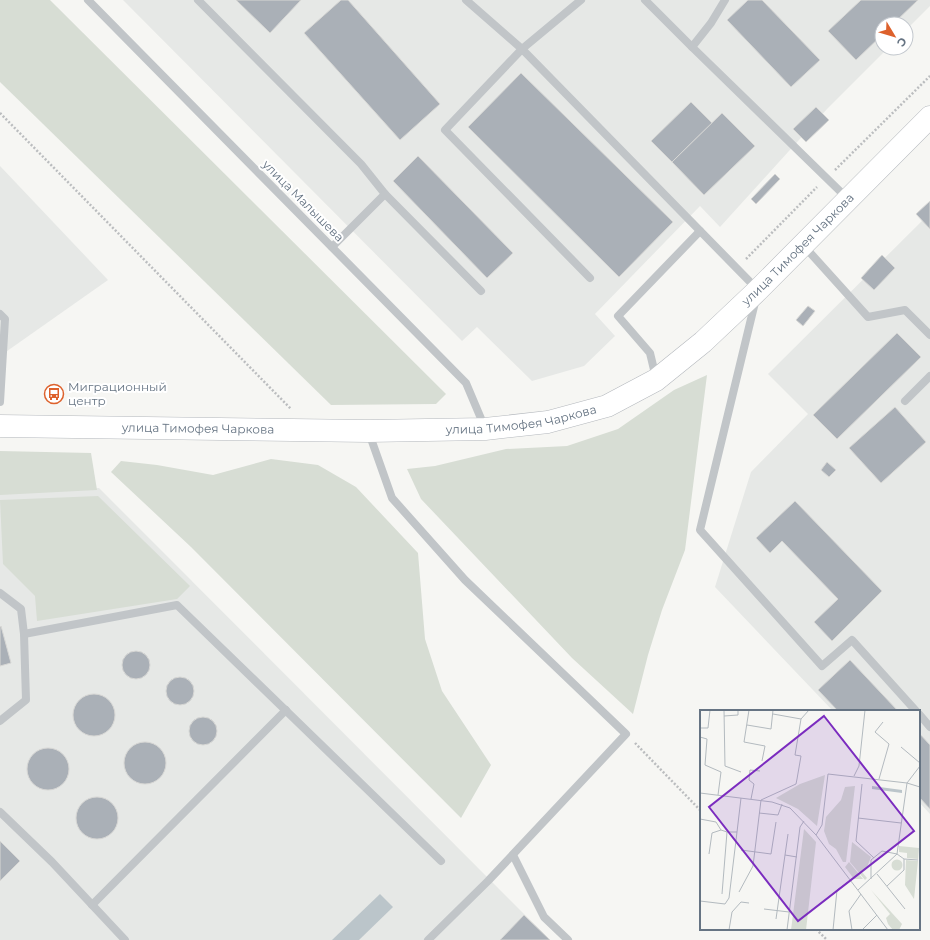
<svg xmlns="http://www.w3.org/2000/svg" width="930" height="940" font-family="Montserrat,sans-serif">
<rect width="100%" height="100%" fill="#f6f6f3"/>
<g fill="#e6e8e6">
<polygon points="123,0 930,0 930,6 906,30 906,24 882,24 882,48 888,48 827,109 720,227 700,206 595,314 615,336 584,366 532,381 477,327 462,341"/>
<polygon points="0,166 108,280 0,356"/>
<polygon points="930,213 930,814 919,802 919,711 833,711 715,587 751,472 808,414 768,374"/>
<polygon points="99,488 550,940 0,940 0,492"/>
</g>
<g fill="#d7ddd4">
<polygon points="0,0 50,0 446,394 436,404 331,405 0,82"/>
<polygon points="707,375 685,550 662,610 648,655 633,714 572,658 421,499 407,469 435,466 506,449 567,446 618,429 674,390"/>
<polygon points="0,451 91,453 97,490 0,495"/>
<polygon points="271,459 318,465 356,487 418,553 425,639 442,691 491,765 461,818 191,547 111,472 121,461 157,465 213,475"/>
<polygon points="98,496 190,586 177,599 37,621 35,596 3,564 0,500"/>
</g>
<polygon fill="#bbc5ca" points="380,894 393,907 359,940 332,940"/>
<g fill="#aab0b7" stroke="#d7d7d5">
<polygon points="236,0 301,0 270,33"/>
<polygon points="341,0 348,0 440,104 400,140 304,33"/>
<polygon points="748,0 762,0 820,60 791,87 727,20"/>
<polygon points="861,0 918,0 893,24 882,24 882,35 856,60 828,31"/>
<polygon points="521,73 673,222 619,277 468,127"/>
<polygon points="691,102 712,123 672,162 651,141"/>
<polygon points="816,107 829,120 806,142 793,129"/>
<polygon points="722,113 755,146 704,195 672,162"/>
<polygon points="418,156 513,253 487,278 393,181"/>
<polygon points="775,174 780,179 756,204 751,199"/>
<polygon points="930,201 930,229 916,214"/>
<polygon points="882,255 895,268 874,290 861,278"/>
<polygon points="808,306 815,311 803,326 796,320"/>
<polygon points="897,333 921,357 837,439 813,415"/>
<polygon points="895,407 926,442 881,483 849,448"/>
<polygon points="827,462 836,470 829,477 821,470"/>
<polygon points="795,501 882,591 832,641 814,622 838,599 782,541 770,553 756,538"/>
<polygon points="1,626 11,663 0,666 0,627"/>
<circle cx="136" cy="665" r="14"/>
<polygon points="850,660 898,711 838,711 818,690"/>
<circle cx="180" cy="691" r="14"/>
<circle cx="94" cy="715" r="21"/>
<circle cx="203" cy="731" r="14"/>
<polygon points="919,733 930,745 930,809 919,797"/>
<circle cx="145" cy="763" r="21"/>
<circle cx="48" cy="769" r="21"/>
<circle cx="97" cy="818" r="21"/>
<polygon points="0,841 20,861 0,881"/>
<polygon points="524,915 550,940 500,940"/>
</g>
<g fill="none" stroke-linecap="round" stroke-linejoin="round">
<defs>
<g id="secondary">
<path id="s1" d="M0,426l368,5 117,-2 63,-7 59,-16 49,-26 47,-38 55,-52 172,-173"/>
</g>
</defs>
<use href="#secondary" stroke="#b4b8bd" stroke-width="23"/>
<g stroke="#bbbdbf" stroke-width="2.5" stroke-dasharray="2 2" stroke-linecap="butt">
<polyline points="0,113 291,409"/>
<polyline points="835,170 930,76"/>
<polyline points="746,259 817,187"/>
<polyline points="635,743 701,811"/>
<polyline points="816,929 827,940"/>
</g>
<g stroke="#c1c5c8" stroke-width="8">
<polyline points="88,0 466,383 485,428"/>
<polyline points="198,0 361,164 385,194 332,247"/>
<polyline points="466,0 522,49 758,290 700,530 822,666 852,640 916,711"/>
<polyline points="581,0 522,49 445,130 590,278"/>
<polyline points="645,0 692,47"/>
<polyline points="725,0 711,23 692,47 848,199"/>
<polyline points="385,194 481,291"/>
<polyline points="804,246 868,317 905,310 930,335"/>
<polyline points="0,314 5,319 0,402"/>
<polyline points="656,378 650,353 618,316 700,231"/>
<polyline points="905,401 930,376"/>
<polyline points="369,433 392,498 465,580 626,734 488,881 428,940"/>
<polyline points="0,593 21,609 24,634 26,700 0,721"/>
<polyline points="24,634 177,605 441,861"/>
<polyline points="919,714 930,727"/>
<polyline points="0,812 52,862 125,940"/>
<polyline points="513,855 544,917 568,940"/>
<polyline points="92,905 286,710"/>
</g>
<use href="#secondary" stroke="#fff" stroke-width="22"/>
</g>
<defs>
<symbol id="bus-ring" viewBox="-11 -11 22 22"><circle r="9.5" fill="#fff" stroke="#dd612c" stroke-width="1.5"/><path d="M-5-6H5V4H4V6H2V4H-2V6H-4V4H-5ZM-3.5-4V0h7V-4ZM-3.5 1.2v1.5H-2V1.2ZM2 1.2v1.5H3.5V1.2Z" fill="#dd612c"/></symbol>
</defs>
<g fill-rule="evenodd">
<use href="#bus-ring" x="43" y="383" width="22" height="22"/>
</g>
<g text-anchor="middle" stroke-width="4" stroke-linejoin="round" paint-order="stroke">
<g font-size="12" fill="#667483" stroke="#fff">
<text transform="translate(303 201) rotate(45)" y="4">улица Малышева</text>
<text dy="4" stroke="none"><textPath href="#s1" startOffset="858">улица Тимофея Чаркова</textPath></text>
<text dy="4" stroke="none"><textPath href="#s1" startOffset="522">улица Тимофея Чаркова</textPath></text>
<text dy="4" stroke="none"><textPath href="#s1" startOffset="198">улица Тимофея Чаркова</textPath></text>
</g>
<g font-size="12" fill="#667483" stroke="#fff" text-anchor="start">
<text x="68" y="391">Миграционный<tspan x="68" dy="14">центр</tspan></text>
</g>
</g>
<g transform="translate(700 710)">
<rect width="220" height="220" fill="#f6f6f3"/>
<path d="M125,65l-8,51 -19,-17 -22,-11 24,-14zM155,76l-9,76h-3l-7,-13 -7,-5 -5,-13 2,-14 15,-17 4,-13zM104,119l12,13 -10,88h-15zM152,132l19,15 -4,10 -5,5 5,6 -2,2 -15,-18zM199,136l20,2 -1,11 -11,-1v-5l-8,-1zM191.5 155a5.5 5.5 0 1 1 11 0a5.5 5.5 0 1 1-11 0ZM206,150l12,1 -4,38 -9,-14zM149,152l14,17h-9l-9,-12zM171,180l31,34 -3,6h-6l-5,-6 -2,-6 4,-4z" fill="#d7ddd4"/>
<path d="M172,76l30,4v3l-30,-4z" fill="#bbc5ca"/>
<path fill="none" stroke="#b3babf" stroke-width="1" d="M24,0l1,56 16,6M49,0l-5,32 21,4 -3,15M24,6l14,-1v-5M101,9l8,-9M47,15l24,4 2,-19M0,18h8l2,-18M0,27l7,2 -2,26 16,7 -3,23M201,37l19,16M154,66l5,-10 6,-56M179,69l10,-35 -14,-12 8,-10M162,74l-6,57 18,17M0,83l72,9 18,6 26,27 72,95M51,89l3,-15 -5,-4 1,-10 10,1M59,103l19,2 4,-11M158,108l43,5M0,109l16,3 5,8 6,2M116,125l6,-10 6,-51 79,9 13,4M41,140l30,4 5,-32M9,144l3,-21 9,-3M85,145l3,-21M204,149l14,1M177,164l28,35M171,169v-19l11,-9 15,3 7,5v11l-17,16M158,180l39,-36 10,-71 13,-17M39,182l14,-26 8,-66 35,-16 1,-5 4,-23 -6,-1 6,-36 -28,-5M22,184l5,-62h10l4,-34M0,191l25,3 4,-6 8,-66M64,199l25,3M76,209l9,-64 12,2M29,220l3,-18 9,-10 8,1M87,220l13,-103 4,-6M133,220l4,-40 14,-10M152,220l-3,-19 12,-17M162,220l15,-15"/>
<path fill="#7b2cbf" fill-opacity="0.15" stroke="#7b2cbf" stroke-width="2" d="M124,6l90,115 -116,90 -89,-114z"/>
<rect width="220" height="220" fill="none" stroke="#667483" stroke-width="2"/>
</g>
<g transform="translate(894 36) rotate(128)"><circle r="19" fill="#ffffff" stroke="#c2c7cd"/>
<path d="M0-3L7 15L0 10L-7 15Z" fill="#dd612c"/>
<text y="-6" font-size="11" font-weight="bold" text-anchor="middle" fill="#667483">С</text>
</g>
</svg>
